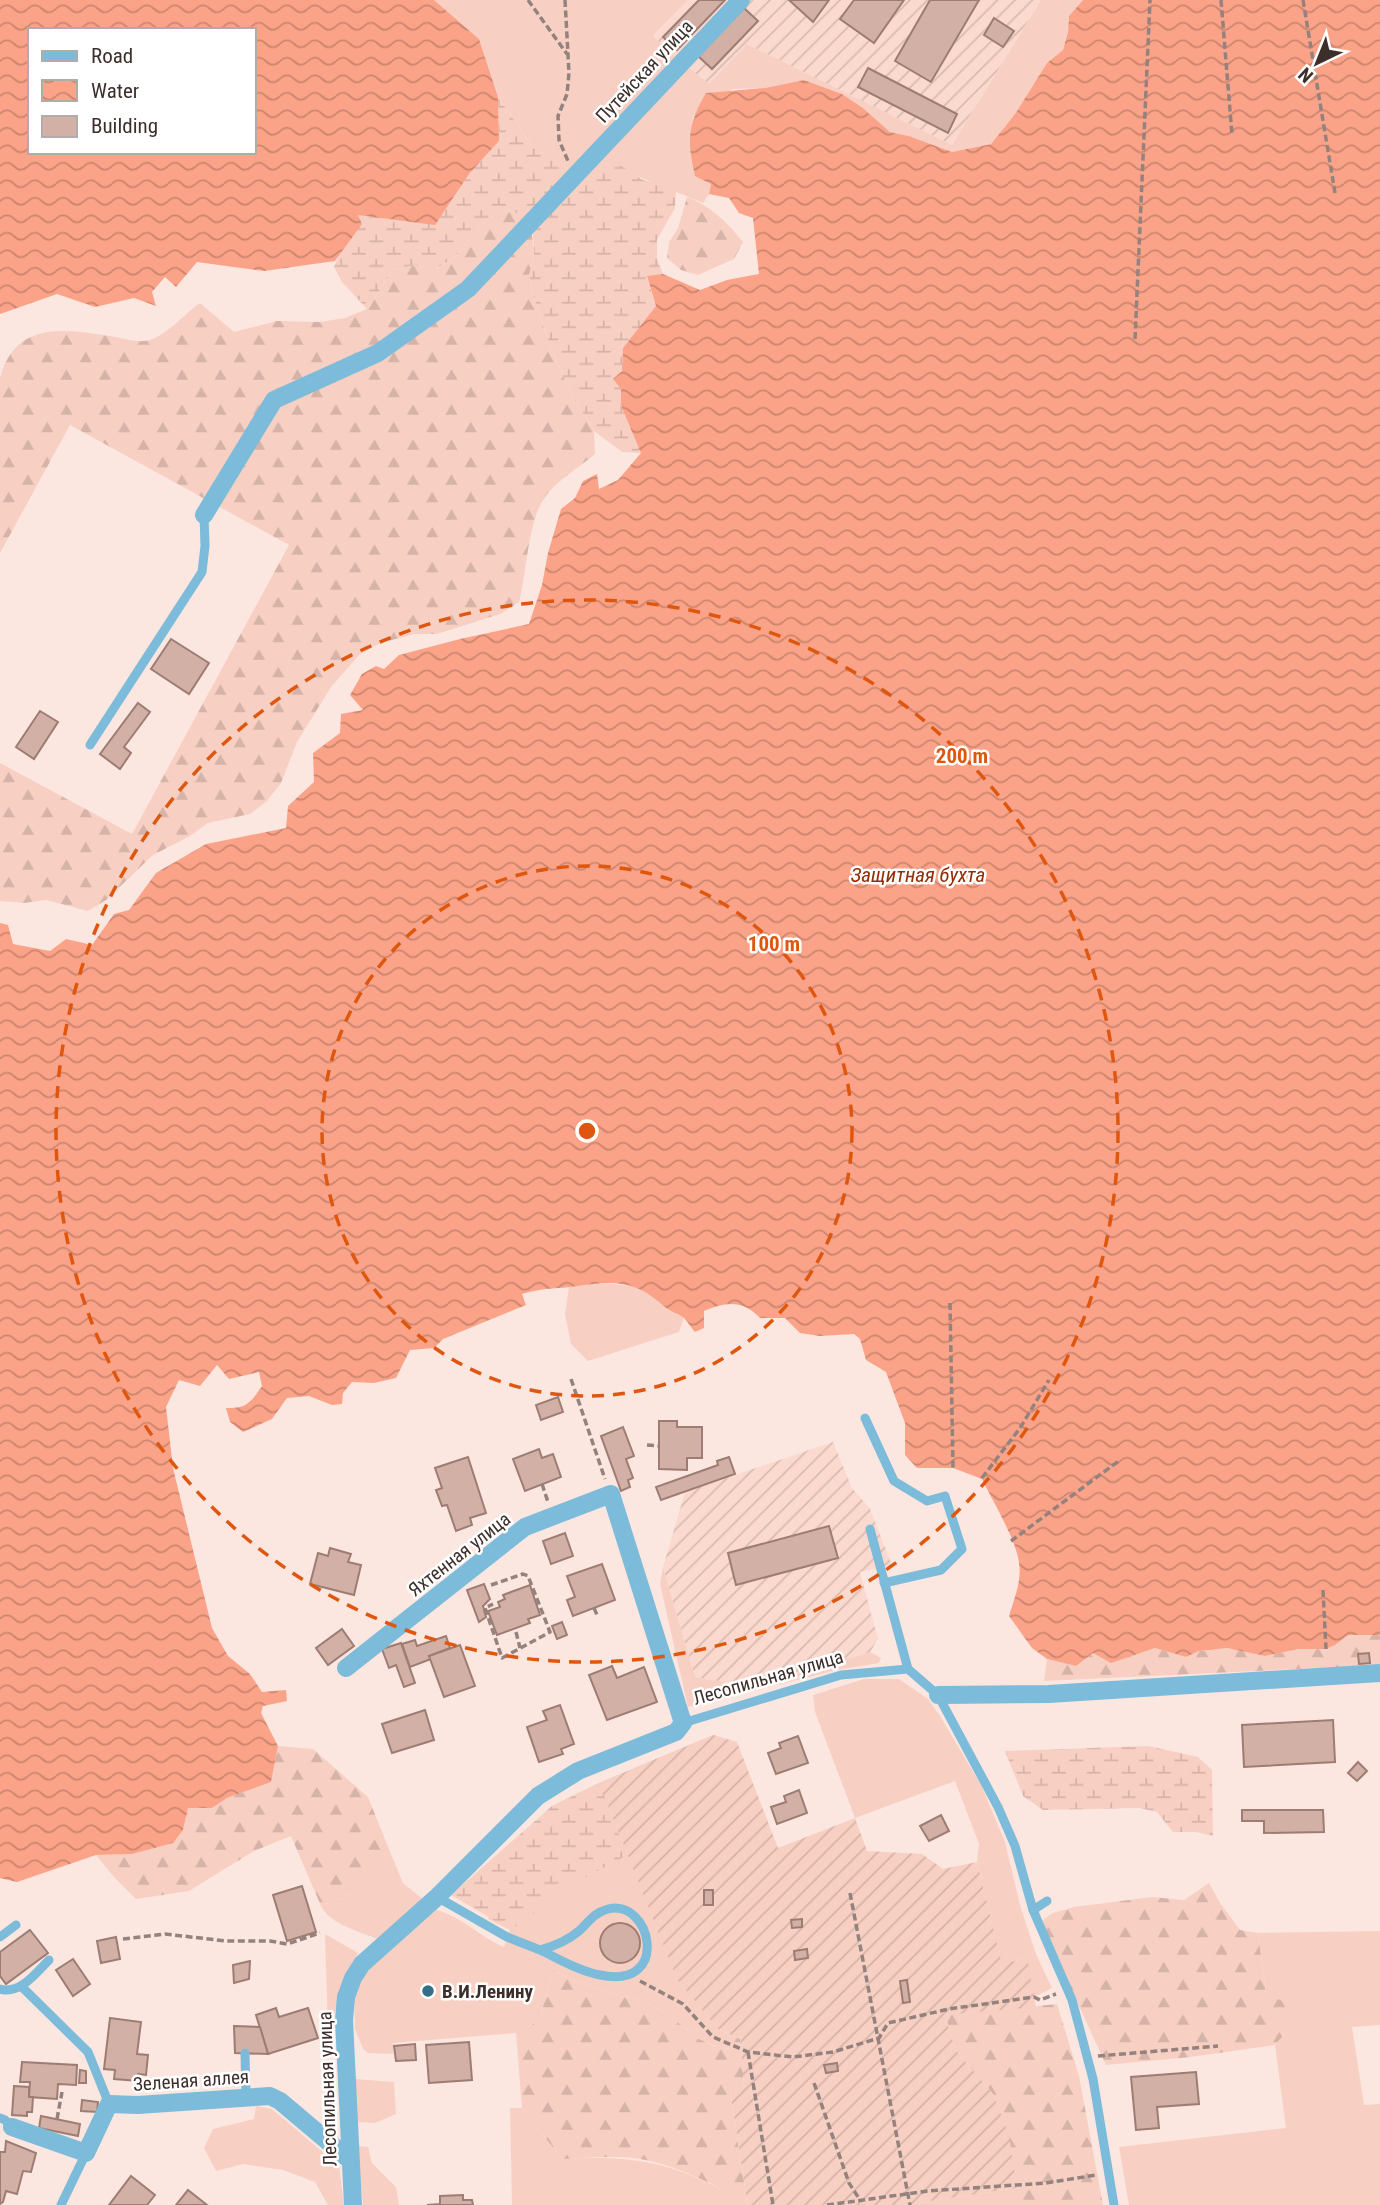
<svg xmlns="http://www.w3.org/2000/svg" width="1380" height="2205" font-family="'Roboto Condensed',sans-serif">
<defs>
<pattern id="industrial-furrows" width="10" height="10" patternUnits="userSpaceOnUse" patternTransform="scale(1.75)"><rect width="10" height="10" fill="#fbd9ce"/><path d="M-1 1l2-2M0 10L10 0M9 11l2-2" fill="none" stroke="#d8bbb1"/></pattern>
<pattern id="forest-firs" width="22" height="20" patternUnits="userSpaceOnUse" patternTransform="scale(1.75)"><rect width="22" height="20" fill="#f8d0c3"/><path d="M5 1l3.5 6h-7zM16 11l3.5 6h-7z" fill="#d6b3a8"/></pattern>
<pattern id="wetland-marsh" width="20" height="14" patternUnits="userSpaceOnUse" patternTransform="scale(1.75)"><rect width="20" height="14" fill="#f8d0c3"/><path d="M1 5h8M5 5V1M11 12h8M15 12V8" fill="none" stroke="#d6b3a8"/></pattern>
<pattern id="garden-furrows" width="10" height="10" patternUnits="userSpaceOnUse" patternTransform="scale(1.75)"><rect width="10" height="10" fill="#f8d0c3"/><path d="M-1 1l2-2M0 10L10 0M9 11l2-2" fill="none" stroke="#d6b3a8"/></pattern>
<pattern id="water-waves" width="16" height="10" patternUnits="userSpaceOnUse" patternTransform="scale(1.75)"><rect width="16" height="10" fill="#fba388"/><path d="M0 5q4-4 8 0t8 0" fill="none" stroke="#cc856f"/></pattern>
</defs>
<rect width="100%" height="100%" fill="#fce6e0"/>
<g fill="url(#industrial-furrows)">
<polygon points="688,0 733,0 677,59 653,37"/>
<polygon points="748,0 1041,0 952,145 748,45 709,85 686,65"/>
<polygon points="833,1442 852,1488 870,1509 892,1565 860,1572 878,1639 870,1652 753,1687 695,1677 663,1567 685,1492"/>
</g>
<g fill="#f8d0c3">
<polygon points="434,0 688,0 653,36 677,59 570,171 533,147 498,97 479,39"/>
<polygon points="1041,0 1083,0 1069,16 1068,32 1063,50 1047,63 1015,114 991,144 952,152 909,136 890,132 863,108 842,94 804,80 765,88 733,89 693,116 691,157 712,184 709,194 703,203 598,160 686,65 709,84 747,44 952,145"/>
<polygon points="596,1282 632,1286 657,1298 669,1311 684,1317 679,1332 588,1361 571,1344 565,1314 569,1287"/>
<polygon points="663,1567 695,1677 753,1687 870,1652 881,1658 879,1663 837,1670 688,1707 660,1584"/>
<polygon points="864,1679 899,1679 928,1699 940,1716 981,1785 1005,1842 1020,1905 1036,1954 1052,1988 1034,1997 1026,1958 1002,1965 977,1862 979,1844 955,1781 855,1818 815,1712 813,1695"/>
<path d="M599,1783l78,195 41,51 -1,18 -20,-9 -28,-23 -28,-16 -18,-2 -38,-12 -32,-14 -14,50 -23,12 -123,10v11l-25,-1 -5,-4 -8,-20 -1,-31 11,-26 71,-62c25,6 44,27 68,37l6,-17 -22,-11 64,-113z"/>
<path d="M391,1854l12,29 22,18 -47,38c-18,-7 -48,-15 -57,-33l28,-11z"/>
<polygon points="1380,1931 1380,2025 1352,2027 1364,2105 1380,2104 1380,2205 1129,2205 1119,2147 1286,2128 1275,2045 1292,2026 1266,1994 1258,1933"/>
<polygon points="325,1934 358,1953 350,1968 328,2032"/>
<polygon points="355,2079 394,2082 396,2114 375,2123 356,2122"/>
<polygon points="256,2106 272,2109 339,2166 344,2205 328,2205 315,2182 283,2170 243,2164 216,2171 204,2148 213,2129 254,2119"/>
<path d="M510,2108h12l40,51c62,-3 98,0 155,28 11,5 24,10 34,18h-239z"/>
<polygon points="357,2146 368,2147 372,2163 396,2187 399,2205 363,2205"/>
<polygon points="1017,2188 996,2205 904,2205"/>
</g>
<g fill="url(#forest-firs)">
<path d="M687,197c23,8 41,26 56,45l-9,17 -36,16 -17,-5 -14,-12 2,-16 9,-14z"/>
<path d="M506,210l24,6 4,39 -5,21 5,21 15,46 22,51 23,37 1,23c-15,13 -40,28 -50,43 -17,23 -18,75 -26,105l-19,12 -63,20h-22l-35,9 -20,11 -29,33 -34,55 -16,41 -14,18 -17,13 -42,9 -18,13 -37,19 -47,45 -18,11 -42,-11 -22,3 -24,-2v-138l132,71 157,-289 -219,-120 -70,128v-175c16,-60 69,-48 116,-41 9,2 19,5 27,4 19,0 41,-27 57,-38l34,29 43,-11 43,1 25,-4 22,-9 26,-39 22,-5 22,4 18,-12 31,-37z"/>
<polygon points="1375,1634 1380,1635 1380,1665 1044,1681 1047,1659 1076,1666 1093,1653 1140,1653 1155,1648 1186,1657 1199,1651 1227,1648 1265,1656 1298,1649 1326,1649 1335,1645 1347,1635"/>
<polygon points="278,1746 313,1749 368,1797 391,1854 349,1895 321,1906 291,1836 254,1851 189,1891 136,1899 113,1876 96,1855 132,1854 183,1830 188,1808 212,1808 227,1798 271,1782"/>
<polygon points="1209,1883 1220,1903 1240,1930 1258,1933 1266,1994 1283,2001 1292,2026 1275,2045 1191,2057 1106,2065 1046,1934 1043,1920 1053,1913 1074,1907 1152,1897 1184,1900"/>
<path d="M553,1971l32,14 38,12 18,2 28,16 28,23 19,9 2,-18 22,10 4,46 -14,6 17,111c-31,-16 -63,-33 -97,-41 -29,-7 -59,-3 -88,-2l-40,-51 -6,-75 23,-12z"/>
<polygon points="1057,2004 1079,2076 1103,2205 996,2205 1017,2188 993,2094 955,2049 945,2015"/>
</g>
<g fill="url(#wetland-marsh)">
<polygon points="498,97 533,147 570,171 530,216 506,210 486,220 455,257 436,269 415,265 393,270 367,309 342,282 334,267 358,215 469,174 499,141"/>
<polygon points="609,158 643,180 661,184 676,191 675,208 657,240 657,259 663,274 647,277 656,306 622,371 621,406 641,453 622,452 594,431 571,394 549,343 534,297 529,276 534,255 533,232 598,160"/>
<polygon points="713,1735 737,1742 608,1806 627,1855 573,1884 511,1930 451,1895 552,1806 599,1783"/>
<polygon points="1148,1746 1198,1757 1212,1770 1213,1836 1195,1832 1173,1832 1157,1812 1140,1808 1043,1810 1023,1796 1005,1751"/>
</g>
<polygon fill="url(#garden-furrows)" points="713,1735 737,1742 778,1848 855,1818 867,1851 922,1854 943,1869 977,1862 1002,1964 1027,1958 1036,2007 945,2015 955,2049 993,2094 1009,2135 1017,2188 904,2205 751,2205 747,2202 730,2090 744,2085 740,2039 718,2029 677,1979 599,1783"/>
<g fill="url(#water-waves)" fill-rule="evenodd">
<path d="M0,0h434l45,39 19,58 1,44 -30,33 -34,51 -77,-10 4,9 -27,37 -71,10 -67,-9 -21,25 -11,-10 -13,15 4,14 -22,-8 -39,9 -38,-13 -57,20zM30,30h224v122h-224z"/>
<path d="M1083,0h297v1635h-32l-13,10 -9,4h-28l-33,7 -38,-8 -28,3 -13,6 -31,-9 -44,15 -18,-10 -17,13 -29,-7 -15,-11 -23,-32c5,-17 13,-35 10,-53 -2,-22 -27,-63 -37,-84l-29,-11h-36l-12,-13v-32l-19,-51 -20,-12 -6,-21 -6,-5 -34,2 -20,-3 -15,-15h-25c-16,-18 -35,-17 -56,-7v17l-9,4c-5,-5 -8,-13 -14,-16 -5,-3 -10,-4 -15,-8 -33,-30 -53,-27 -96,-21 -19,2 -28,1 -48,7l4,11 -83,34 -9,9 -24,2 -14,28 -22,5 -22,-1 -9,11 -1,11 -10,1 -23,-9 -22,2 -15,21 -29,13 -13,-10 -4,-14c21,1 25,-6 36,-22l-3,-14 -30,7 -12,-14 -17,21 -21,-6 -13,27 7,61 39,160 16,28 22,18 12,18 24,-2 1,11 -24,5 -2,7 17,33 -7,36 -44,16 -15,10h-24l-5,22 -10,13 -41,11 -36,1 -79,27 -17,-4v-955l8,2 5,19 37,7 16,-12 26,6 22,-31 15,-4 27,-37 50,-29 80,-16 2,-22 26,-24 -1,-29 27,-20 1,-19 22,-4 -13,-15 12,-21 14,-8 8,3 15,-14 61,-16 69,-15 13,-39 6,-32 13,-44 14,-11 8,-17 14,-7 2,15 19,-9 23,-27 -20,-47v-17l-8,-10 9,-8 1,-23 33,-42 -9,-30 16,-2 37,16 27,-10 32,-6 -6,-56 -14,-5 -10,-15 -20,-4 2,-10 -16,-8c-8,-35 -8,-51 11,-83l59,-5 39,-8 38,14 21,14 27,24 19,4 43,16 39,-8 24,-30 32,-51 16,-13 5,-18 1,-16z"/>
</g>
<g fill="#d2b0a5" stroke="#9d7d73" stroke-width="2">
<polygon points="699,0 725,0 677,50 663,37"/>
<polygon points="789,0 829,0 813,22"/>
<polygon points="854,0 904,0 874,43 840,19"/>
<polygon points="930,0 979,0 931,82 895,61"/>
<polygon points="744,8 758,21 712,69 698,56"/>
<polygon points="994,18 1014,31 1003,47 984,35"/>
<polygon points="868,68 957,114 948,133 858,87"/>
<polygon points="171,639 209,663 189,694 151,669"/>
<polygon points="138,703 150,712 124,747 131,753 120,769 100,754"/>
<polygon points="40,711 58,722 34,759 16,747"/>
<polygon points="558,1397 563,1412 541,1420 536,1405"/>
<polygon points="659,1421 677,1421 677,1427 702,1427 702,1458 687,1458 687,1470 659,1469"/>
<polygon points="623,1427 634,1456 626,1459 633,1478 628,1480 630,1487 621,1491 601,1436"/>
<polygon points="539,1449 542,1458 553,1454 561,1477 525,1491 513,1459"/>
<polygon points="468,1457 486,1513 470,1518 472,1525 456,1531 447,1505 442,1506 436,1490 442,1488 435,1468"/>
<polygon points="729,1457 735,1474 661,1500 656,1487 718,1465 717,1461"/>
<polygon points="829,1526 838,1558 736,1585 728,1553"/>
<polygon points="565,1533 573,1556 551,1564 543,1541"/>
<polygon points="330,1548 351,1554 348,1562 361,1565 354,1595 310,1584 318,1553 328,1556"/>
<polygon points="602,1564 615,1600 573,1616 567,1600 575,1597 567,1576"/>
<polygon points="484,1584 490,1599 483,1606 486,1617 479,1622 467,1590"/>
<polygon points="530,1585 540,1615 528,1619 530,1623 497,1635 488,1611 500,1607 498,1602 505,1599 503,1595"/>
<polygon points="562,1622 567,1635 557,1639 552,1626"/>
<polygon points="342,1629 354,1646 328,1665 316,1648"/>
<polygon points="446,1636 450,1648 429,1656 431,1659 410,1667 402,1644 415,1640 417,1646"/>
<polygon points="401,1643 415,1683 404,1687 396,1665 389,1668 382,1649"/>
<polygon points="460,1645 475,1686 444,1697 429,1656"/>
<polygon points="1369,1653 1370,1663 1359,1664 1358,1654"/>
<polygon points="612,1666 617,1678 644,1667 657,1702 607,1720 589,1675"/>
<polygon points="560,1705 574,1744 561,1749 563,1754 539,1762 527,1727 547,1720 543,1711"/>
<polygon points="425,1710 434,1740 392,1753 382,1724"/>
<polygon points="1333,1720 1335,1762 1244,1767 1242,1725"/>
<polygon points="798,1736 808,1763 776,1774 768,1753 781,1748 779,1743"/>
<polygon points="1358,1762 1367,1771 1357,1781 1348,1773"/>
<polygon points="799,1790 807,1813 777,1824 771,1807 786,1802 784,1796"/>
<polygon points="1242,1810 1323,1810 1324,1832 1264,1833 1264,1821 1242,1821"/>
<polygon points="941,1815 949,1831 929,1841 920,1826"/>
<polygon points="302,1886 316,1932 287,1941 273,1895"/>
<rect x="704" y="1890" width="9" height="15"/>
<polygon points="802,1919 802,1927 792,1928 791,1920"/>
<circle cx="620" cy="1943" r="20"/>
<polygon points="30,1930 48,1953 6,1984 0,1976 0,1952"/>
<polygon points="116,1937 120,1959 101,1963 97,1941"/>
<polygon points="807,1949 808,1958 795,1960 794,1951"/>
<polygon points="73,1959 90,1984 73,1996 56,1970"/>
<polygon points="250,1961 249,1979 234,1983 233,1965"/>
<polygon points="907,1980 910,2002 903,2003 900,1981"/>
<polygon points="276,2008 279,2017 308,2008 318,2038 268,2054 256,2015"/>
<polygon points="110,2018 141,2022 137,2054 148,2055 146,2075 138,2074 138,2081 114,2079 115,2070 104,2069"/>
<polygon points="234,2026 260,2027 268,2054 235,2053"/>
<polygon points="469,2042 472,2080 429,2083 426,2045"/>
<polygon points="415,2044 416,2060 396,2061 394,2046"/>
<polygon points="22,2062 77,2065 76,2085 58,2084 57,2099 29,2097 30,2082 20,2082"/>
<polygon points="837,2063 838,2071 826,2073 824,2065"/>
<polygon points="80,2070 86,2071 86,2083 79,2083"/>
<polygon points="1196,2072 1199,2104 1157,2107 1159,2128 1136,2130 1131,2077"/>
<polygon points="14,2086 29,2087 29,2097 33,2097 32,2112 27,2112 27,2116 12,2115"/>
<polygon points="82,2100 98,2102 97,2112 81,2111"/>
<polygon points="41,2116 80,2124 78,2136 39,2128"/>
<polygon points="6,2141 36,2153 31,2172 23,2171 17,2194 6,2191 3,2202 0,2204 0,2152 5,2152"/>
<polygon points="131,2176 155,2195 147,2205 109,2205"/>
<polygon points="188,2190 207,2205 176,2205"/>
<polygon points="463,2195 463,2200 472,2200 473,2205 427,2205 440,2204 440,2196"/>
</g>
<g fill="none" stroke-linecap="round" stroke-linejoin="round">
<g stroke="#93827d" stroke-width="3.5" stroke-dasharray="7 3.5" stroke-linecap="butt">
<polyline points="528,0 567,54"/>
<polyline points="565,0 569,73 567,94 558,116 559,140 568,161"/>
<polyline points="1221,0 1232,135"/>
<polyline points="1303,0 1335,193"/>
<polyline points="1135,339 1150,0"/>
<polyline points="950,1303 953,1468"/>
<polyline points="571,1379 605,1479"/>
<polyline points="647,1445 659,1446"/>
<polyline points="982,1478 1020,1428 1049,1380"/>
<polyline points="542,1484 548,1502"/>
<polyline points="1011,1541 1120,1460"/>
<polyline points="491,1585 523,1574 528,1576 550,1632 502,1658 485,1608 493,1604"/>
<polyline points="1323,1590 1326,1649"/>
<polyline points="594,1608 597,1615"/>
<polyline points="516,1632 520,1648"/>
<polyline points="850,1893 910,2205"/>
<polyline points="123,1939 165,1934 226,1941 270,1941 287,1944 320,1933"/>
<polyline points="640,1981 683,2004 713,2037 748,2052 793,2057 833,2052 879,2038 888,2023 949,2009 1034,1997 1040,2000 1056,1994"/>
<polyline points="748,2052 773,2205"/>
<polyline points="1098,2056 1218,2046"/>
<polyline points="814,2083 849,2183 860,2200"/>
<polyline points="57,2119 62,2092"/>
<polyline points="827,2205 928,2191 1046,2183 1096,2175"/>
</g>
<g stroke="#7cbbd9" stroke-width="9">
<polyline points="90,745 202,572 205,546 204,515"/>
<polyline points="865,1418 894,1481 927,1501 945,1496 962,1549 941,1570 884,1583"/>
<polyline points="870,1529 908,1669"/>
<polyline points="683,1723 841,1675 908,1669 938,1695 998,1807 1015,1846 1033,1910 1072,2000 1093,2079 1114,2205"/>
<path d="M437,1897l70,40 33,13c15,-4 27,-9 39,-19 10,-9 14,-18 29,-22 43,-11 64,81 -8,66 -21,-4 -41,-16 -60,-25"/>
<polyline points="1033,1910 1047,1901"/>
<polyline points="0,1937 16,1925"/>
<polyline points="21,1986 88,2052 109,2104"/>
<path d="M0,1989c20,6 36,-16 49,-29"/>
<polyline points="245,2053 246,2097"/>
<polyline points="0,2118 5,2120 12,2127"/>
<polyline points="61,2205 86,2153"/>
</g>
<g stroke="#7cbbd9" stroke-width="18">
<polyline points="204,515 274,400 378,353 468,289 741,0"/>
<polyline points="346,1668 525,1527 611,1494 683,1723 676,1732 578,1771 538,1796 437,1897 362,1964 353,1978 346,1997 344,2020 353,2205"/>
<polyline points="938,1695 1049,1694 1380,1673"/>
<polyline points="12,2127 86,2153 109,2104 138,2105 270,2096 280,2101 350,2160"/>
</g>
</g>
<g fill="none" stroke="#df570e" stroke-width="3.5" stroke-dasharray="12 9">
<circle cx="587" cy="1131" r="265"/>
<circle cx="587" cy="1131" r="531"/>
</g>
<circle fill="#356e87" stroke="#fff" stroke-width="2.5" cx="428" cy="1991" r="7"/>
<g text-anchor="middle" stroke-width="5" stroke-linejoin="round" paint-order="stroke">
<g font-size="19" fill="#3c2f2b" stroke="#fff">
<text transform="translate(644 71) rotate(-47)" y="7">Путейская улица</text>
<text transform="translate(459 1554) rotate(-38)" y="7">Яхтенная улица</text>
<text transform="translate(768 1677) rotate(-16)" y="7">Лесопильная улица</text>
<text transform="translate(191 2080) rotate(-4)" y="7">Зеленая аллея</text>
<text transform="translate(327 2089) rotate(-92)" y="7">Лесопильная улица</text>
</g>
<g font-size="19" font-weight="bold" fill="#3c2f2b" stroke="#fff" text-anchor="start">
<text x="442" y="1998">В.И.Ленину</text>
</g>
<g font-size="21" font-style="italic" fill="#922e05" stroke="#fff">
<text x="918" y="882">Защитная бухта</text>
</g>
</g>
<circle cx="587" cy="1131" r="10" fill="#df570e" stroke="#fff" stroke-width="3.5"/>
<g font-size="21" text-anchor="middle" font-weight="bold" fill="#df570e" stroke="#fff" stroke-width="5" stroke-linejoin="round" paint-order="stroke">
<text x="962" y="763">200 m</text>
<text x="774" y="951">100 m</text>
</g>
<rect x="28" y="28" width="228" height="126" fill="#ffffff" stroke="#b1acaa" stroke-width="2"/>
<rect x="42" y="51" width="35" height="10" fill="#7cbbd9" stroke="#b1acaa" stroke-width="2"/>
<text x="91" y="63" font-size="21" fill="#3c2f2b">Road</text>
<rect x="42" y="80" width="35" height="21" fill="url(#water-waves)" stroke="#b1acaa" stroke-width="2"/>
<text x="91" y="98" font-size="21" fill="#3c2f2b">Water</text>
<rect x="42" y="116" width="35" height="21" fill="#d2b0a5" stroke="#b1acaa" stroke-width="2"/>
<text x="91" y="133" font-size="21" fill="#3c2f2b">Building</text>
<g transform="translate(1317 63) rotate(223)" stroke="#ffffff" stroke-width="5" paint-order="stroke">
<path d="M0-5L12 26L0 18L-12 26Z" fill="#3c2f2b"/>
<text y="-10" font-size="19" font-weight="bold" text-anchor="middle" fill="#3c2f2b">N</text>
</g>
</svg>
